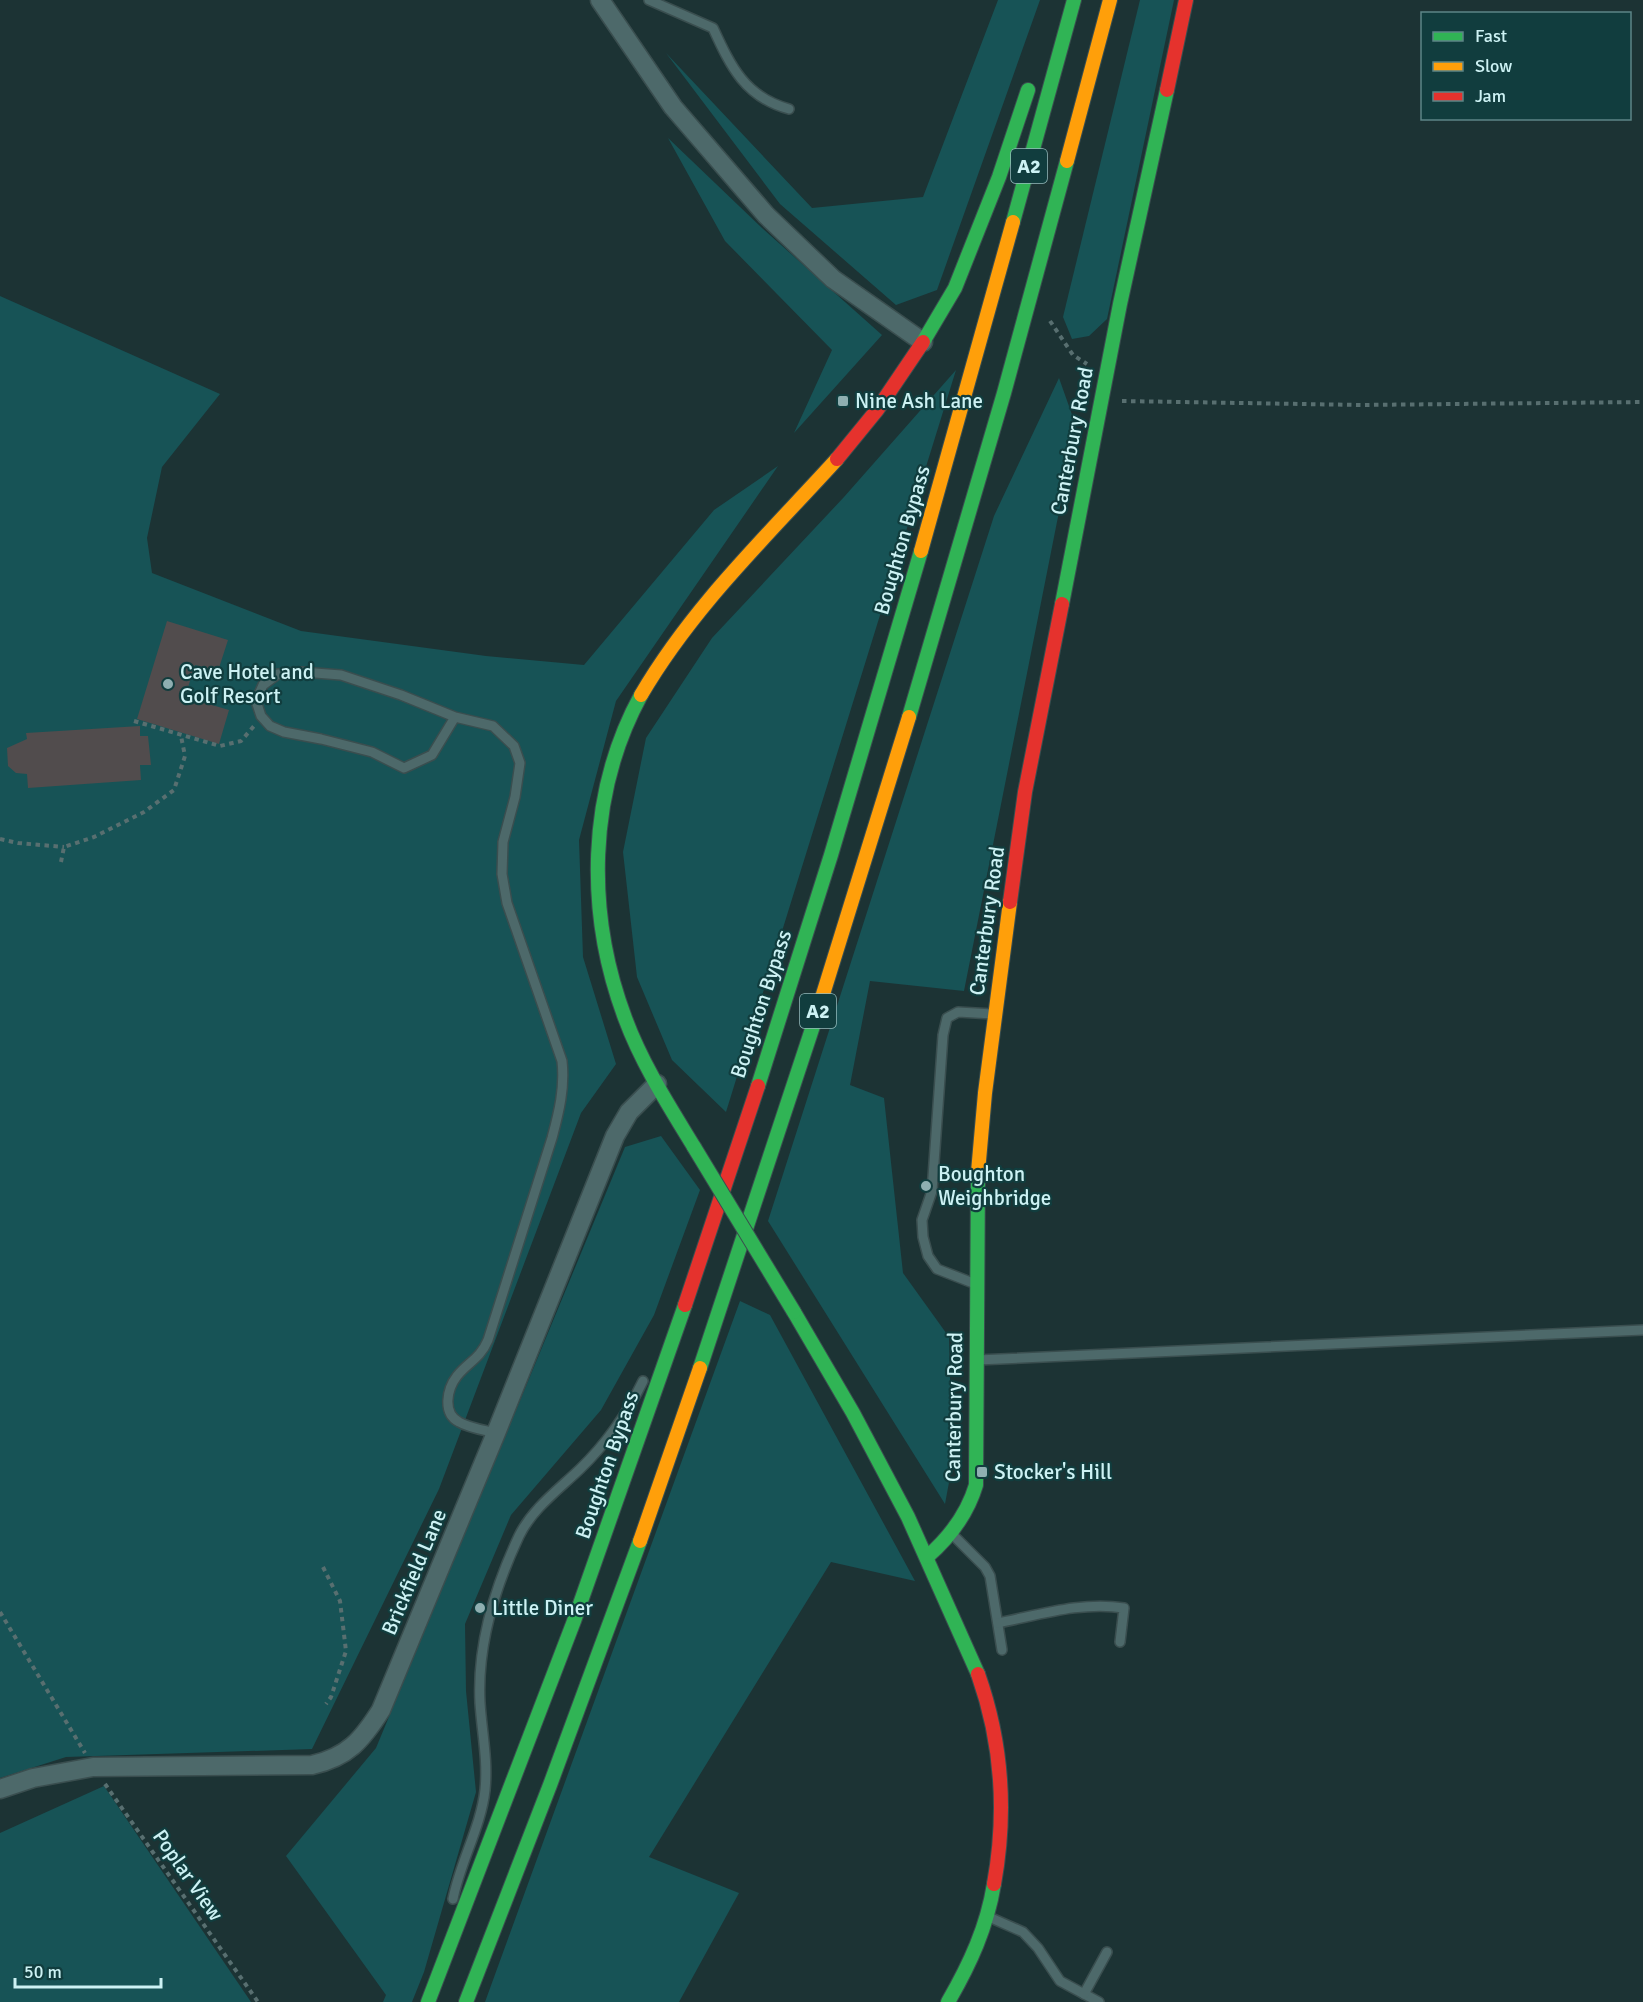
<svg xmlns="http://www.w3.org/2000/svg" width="1643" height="2002" font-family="Signika,sans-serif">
<rect width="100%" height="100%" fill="#1c3334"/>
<g fill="#175356">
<polygon points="998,0 1040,0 937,290 896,305 780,204 666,53 812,208 923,197"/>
<polygon points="1140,0 1174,0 1107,319 1089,336 1072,339 1063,317"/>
<polygon points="668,138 762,228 882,335 794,433 832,350 725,241"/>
<polygon points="0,296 220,394 162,467 147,538 152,573 301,631 486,656 584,665 714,510 778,466 616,701 579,840 583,957 616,1064 581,1113 439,1489 312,1749 66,1757 0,1778"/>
<polygon points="956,370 726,1112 672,1060 637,977 623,852 646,738 712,638 844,497"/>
<polygon points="1059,378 1076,426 964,991 870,981 850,1085 884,1098 903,1273 949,1337 952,1466 945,1504 768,1221 994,516"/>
<polygon points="661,1136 700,1190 654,1315 601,1410 511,1515 465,1624 466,1691 476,1792 424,1972 412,2002 383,2002 386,1995 286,1856 376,1748 625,1147"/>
<polygon points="740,1301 770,1315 915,1581 831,1562 649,1857 739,1893 679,2002 485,2002"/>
<polygon points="104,1786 251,2002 0,2002 0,1833"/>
</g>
<g fill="#514c4d">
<polygon points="167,621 228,640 218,671 195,665 185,697 229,710 219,744 137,719"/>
<polygon points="140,726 140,736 148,736 151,765 140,765 141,780 28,788 27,774 16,773 8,766 7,748 27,739 26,733"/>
</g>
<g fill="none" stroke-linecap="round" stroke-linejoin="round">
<defs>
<g id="lane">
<path d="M649,0l64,28c18,39 32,69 76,81"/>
<path d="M455,717l-23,38 -28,13 -32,-16 -51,-13 -37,-7 -14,-6 -9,-10 -5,-15 7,-16 15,-11 24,-2 39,3 60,20 54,22 38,9 21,20 6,17 -5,34 -12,45 -1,32 5,29 55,158c3,27 -3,51 -10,77l-64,202c-8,19 -20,22 -31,36 -10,13 -15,37 2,46 10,6 25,8 37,11"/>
<polyline points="973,1283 937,1269 928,1256 923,1237 922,1220 932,1191 943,1035 947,1018 958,1012 993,1014"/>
<polyline points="977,1360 1643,1330"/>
<polyline points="952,1534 985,1567 990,1576 1002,1650"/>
<path d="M998,1623c41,-8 84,-22 126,-15l-4,34"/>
<path d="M453,1899c7,-37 28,-72 32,-109 3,-30 -3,-57 -5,-87 -3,-56 15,-116 39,-167 13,-27 39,-46 61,-67 26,-25 47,-55 63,-88"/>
<polyline points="989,1917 1023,1932 1038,1948 1060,1981 1099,2002"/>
<polyline points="1084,1994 1107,1952"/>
</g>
<g id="street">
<polyline points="600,0 673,107 766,215 833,279 923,342"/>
<path d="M0,1789l33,-11 60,-11 219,-2c36,-8 50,-25 69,-55l115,-277 119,-297 14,-24 28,-28"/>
</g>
<g id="fast">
<polyline points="1013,222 1074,0"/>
<polyline points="923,342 955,288 999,177 1028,90"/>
<polyline points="1062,604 1120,304 1167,90"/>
<path d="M641,695c-54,99 -55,219 -16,323 17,46 44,88 69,129"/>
<polyline points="909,717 1004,393 1067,161"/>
<polyline points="758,1086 831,855 921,551"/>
<polyline points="794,1312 853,1413 908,1517 978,1674"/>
<polyline points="700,1368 815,1020"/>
<path d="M927,1557c23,-20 40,-42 49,-72l2,-313"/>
<polyline points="428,2002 574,1621 685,1305"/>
<polyline points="466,2002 550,1785 640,1541"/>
<path d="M948,2002c22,-38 39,-75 46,-118"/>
</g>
<g id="slow">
<polyline points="1067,161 1110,0"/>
<polyline points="921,551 1013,222"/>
<path d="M641,695c52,-89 127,-160 196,-236"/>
<polyline points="815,1020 909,717"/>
<polyline points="978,1172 985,1093 1010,902"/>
<polyline points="640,1541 700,1368"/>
</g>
<g id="jam">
<polyline points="1167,90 1186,0"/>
<polyline points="837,459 877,410 923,342"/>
<polyline points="1010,902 1025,792 1062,604"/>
<polyline points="685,1305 758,1086"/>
<path d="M978,1674c24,68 29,138 16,210"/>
</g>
</defs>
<use href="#lane" stroke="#3a4e4f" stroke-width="12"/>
<use href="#street" stroke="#3a4e4f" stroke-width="21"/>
<use href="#fast" stroke="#3a4e4f" stroke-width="16"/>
<use href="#slow" stroke="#3a4e4f" stroke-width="16"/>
<use href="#jam" stroke="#3a4e4f" stroke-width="16"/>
<g stroke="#586f70" stroke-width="4" stroke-dasharray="4.5 4.5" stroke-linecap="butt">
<polyline points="1050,321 1073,355 1087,364"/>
<polyline points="1122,401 1361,405 1643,402"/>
<polyline points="134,721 220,746 241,741 254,726"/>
<polyline points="0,839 18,843 64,847"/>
<polyline points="61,862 64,847 94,837 144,812 174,790 185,756 181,736"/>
<polyline points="323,1567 340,1601 346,1651 331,1697 326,1704"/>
<polyline points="0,1612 85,1753"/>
<polyline points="105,1784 258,2002"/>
</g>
<use href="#lane" stroke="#4d696a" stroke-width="9"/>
<use href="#street" stroke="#4d696a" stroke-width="18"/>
<use href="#fast" stroke="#30b455" stroke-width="14"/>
<use href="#slow" stroke="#ff9f0a" stroke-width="14"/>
<use href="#jam" stroke="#e5322d" stroke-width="14"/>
<defs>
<polyline id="fast-bridge" points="694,1147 794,1312"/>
</defs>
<use href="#fast-bridge" stroke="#3a4e4f" stroke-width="16" stroke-linecap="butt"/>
<use href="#fast-bridge" stroke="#30b455" stroke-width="14"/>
</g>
<g fill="#8fafb1" stroke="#113d3e" stroke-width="2">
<rect x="837" y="395" width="12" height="12" rx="3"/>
<circle cx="168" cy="684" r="6"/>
<circle cx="926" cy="1186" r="6"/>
<rect x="976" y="1466" width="12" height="12" rx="3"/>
<circle cx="480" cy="1608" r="6"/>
</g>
<g text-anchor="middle" stroke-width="4.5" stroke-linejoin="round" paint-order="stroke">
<g fill="#113d3e" stroke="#95bcbd" stroke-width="1.5">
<rect x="1011" y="149" width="36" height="34" rx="4.5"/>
<rect x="800" y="994" width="36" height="34" rx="4.5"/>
</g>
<g font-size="20" font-weight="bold" fill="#cdf2f4">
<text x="1029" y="173">A2</text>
<text x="818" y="1018">A2</text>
</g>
<g font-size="21" fill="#cdf2f4" stroke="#113d3e" text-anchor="start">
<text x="855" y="408">Nine Ash Lane</text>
<text x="180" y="679">Cave Hotel and<tspan x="180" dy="24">Golf Resort</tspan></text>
<text x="938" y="1181">Boughton<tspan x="938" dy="24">Weighbridge</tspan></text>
<text x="994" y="1479">Stocker's Hill</text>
<text x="492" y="1615">Little Diner</text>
</g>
<g font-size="21" fill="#cdf2f4" stroke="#113d3e">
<text transform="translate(1072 441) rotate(-79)" y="7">Canterbury Road</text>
<text transform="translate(902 540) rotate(-74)" y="7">Boughton Bypass</text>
<text transform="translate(987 921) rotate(-82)" y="7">Canterbury Road</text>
<text transform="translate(761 1004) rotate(-72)" y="7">Boughton Bypass</text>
<text transform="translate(954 1407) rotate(-89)" y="7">Canterbury Road</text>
<text transform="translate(607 1465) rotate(-71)" y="7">Boughton Bypass</text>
<text transform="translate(414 1572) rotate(-67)" y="7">Brickfield Lane</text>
<text transform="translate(188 1875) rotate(55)" y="7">Poplar View</text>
</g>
</g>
<rect x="1421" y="12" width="210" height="108" fill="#113d3e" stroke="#5c8587" stroke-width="1.5"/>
<rect x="1433" y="32" width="30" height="9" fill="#30b455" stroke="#5c8587" stroke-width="1.5"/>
<text x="1475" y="42" font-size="18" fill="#cdf2f4">Fast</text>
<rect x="1433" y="62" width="30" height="9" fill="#ff9f0a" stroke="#5c8587" stroke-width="1.5"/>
<text x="1475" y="72" font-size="18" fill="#cdf2f4">Slow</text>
<rect x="1433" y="92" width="30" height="9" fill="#e5322d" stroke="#5c8587" stroke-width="1.5"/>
<text x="1475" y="102" font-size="18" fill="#cdf2f4">Jam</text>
<path d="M15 1978v9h146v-9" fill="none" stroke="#cdf2f4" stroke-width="3"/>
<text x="24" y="1978" font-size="18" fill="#cdf2f4" stroke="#113d3e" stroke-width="4.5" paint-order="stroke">50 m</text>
</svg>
